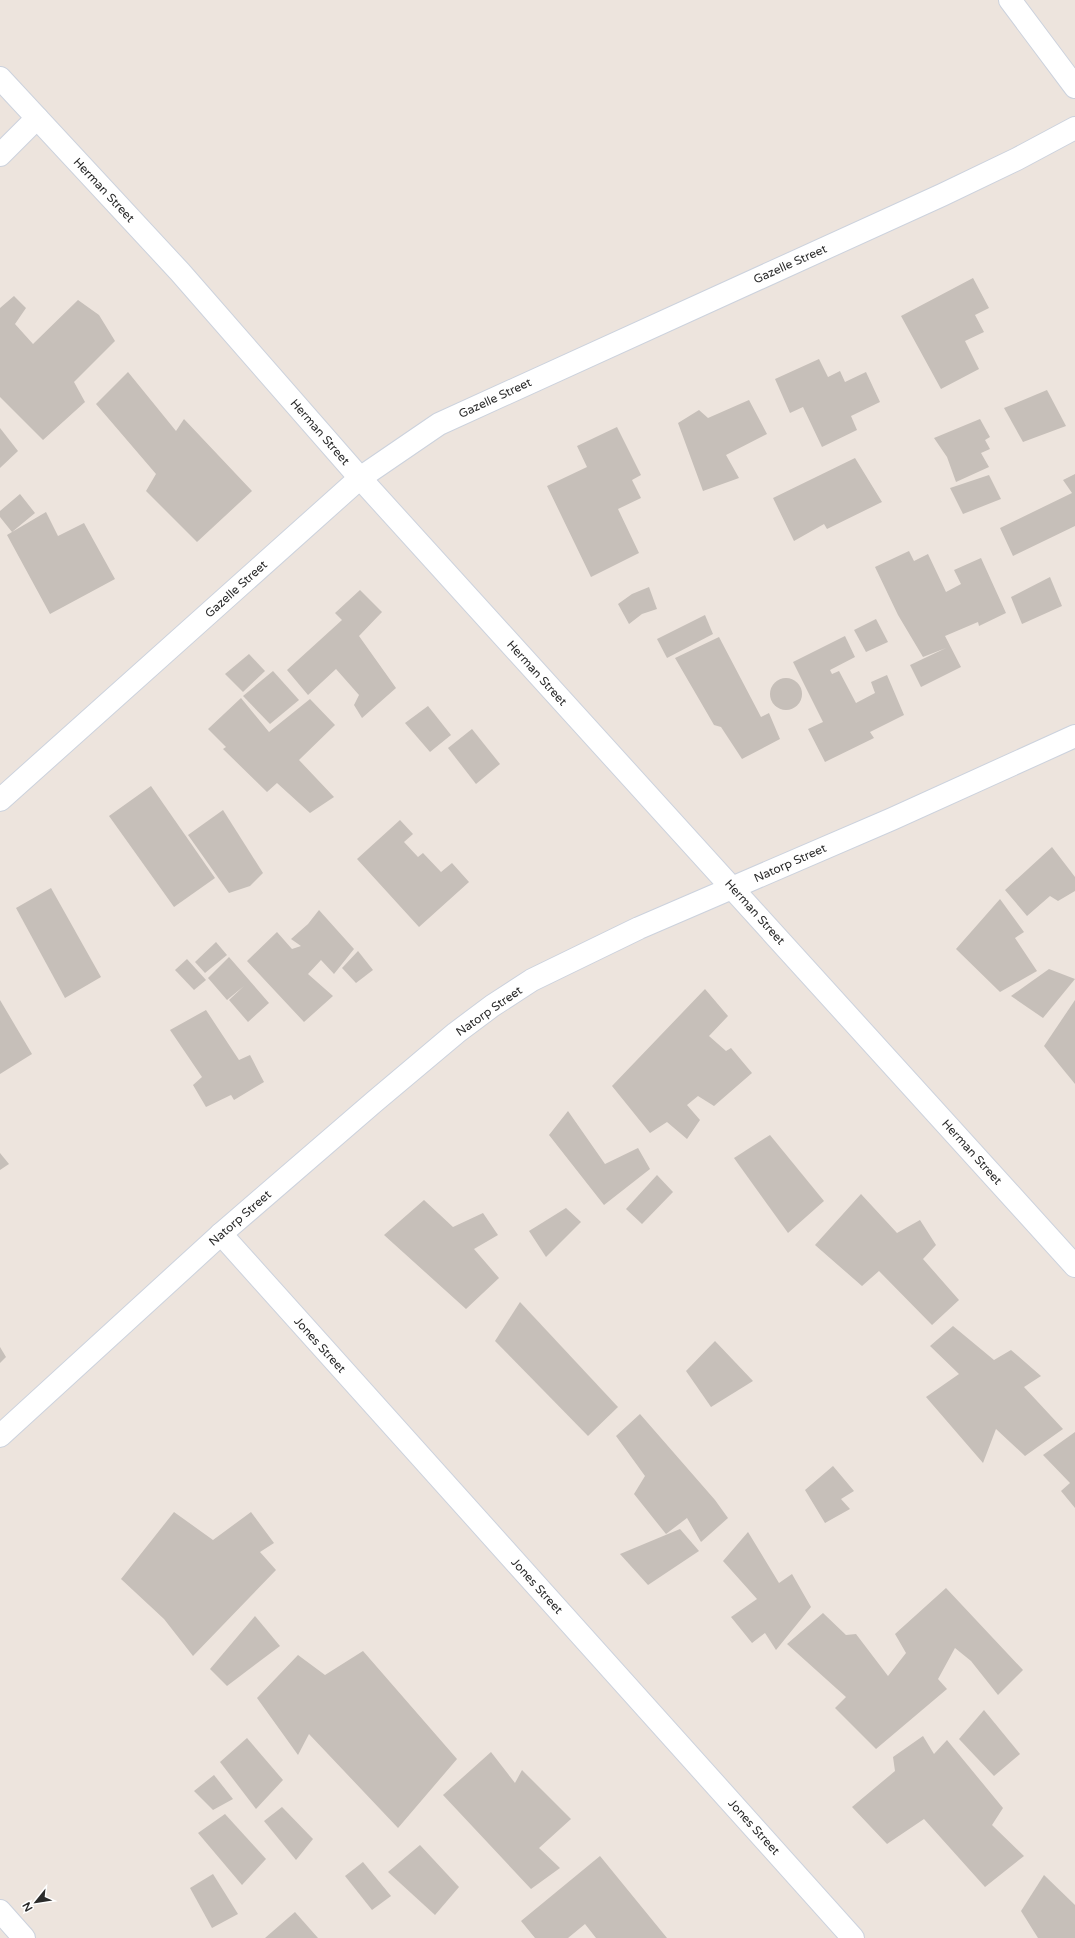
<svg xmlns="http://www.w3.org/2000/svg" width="1075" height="1938" font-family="'Varela Round',sans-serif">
<rect width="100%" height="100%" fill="#ede4dd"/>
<g fill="#c6bfb9">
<polygon points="973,278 989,308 975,315 984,332 965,341 979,369 941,389 901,316"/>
<polygon points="14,296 26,308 15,324 33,344 78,300 99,315 115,341 74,382 85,402 43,440 0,397 0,308"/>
<polygon points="819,359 828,377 840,371 845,382 866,372 880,402 851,416 857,430 822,447 803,407 790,413 775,379"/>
<polygon points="128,372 176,431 184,419 252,491 197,542 146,491 156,474 96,404"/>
<polygon points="1047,390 1066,426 1023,442 1004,408"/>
<polygon points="749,400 767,434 726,455 739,478 703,491 678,423 699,410 708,418"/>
<polygon points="980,419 990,437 985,440 990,449 981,453 989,467 956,482 947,457 934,438"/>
<polygon points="617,427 641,475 632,480 641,498 618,509 639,553 591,577 547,486 587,467 577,446"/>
<polygon points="0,428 18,451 0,468"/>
<polygon points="855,458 882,502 827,529 824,524 794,541 773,498"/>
<polygon points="1075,474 1075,526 1013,556 1000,528 1072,493 1063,480"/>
<polygon points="989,475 1001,499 963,514 950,488"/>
<polygon points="20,494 35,513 12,532 46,512 58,536 84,523 115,579 50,614 7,535 12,532 0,517 0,511"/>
<polygon points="909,551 914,561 928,554 946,592 961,584 954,570 981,558 1006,613 979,626 978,622 945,636 961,667 921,687 910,665 946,648 923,657 898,615 875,567"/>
<polygon points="1050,577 1062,606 1022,624 1011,597"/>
<polygon points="649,587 657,609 642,614 629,624 618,604 632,594"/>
<polygon points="360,590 382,612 359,636 396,688 362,718 354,705 359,695 336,669 308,695 287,670 342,620 335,613"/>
<polygon points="705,615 713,634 667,658 657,639"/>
<polygon points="876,619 888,642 866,652 854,630"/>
<polygon points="845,636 855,657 830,670 832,674 839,671 856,703 875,693 871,682 887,675 904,715 870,732 874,738 825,762 808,729 823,722 793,662"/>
<polygon points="719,637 761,717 769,713 780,739 742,759 721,727 714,725 675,658"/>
<polygon points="249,654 265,671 243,692 225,674"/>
<polygon points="273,671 299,700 270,724 243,696"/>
<circle cx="786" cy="694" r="16"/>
<polygon points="241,698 269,732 310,699 335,725 299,760 334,797 310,813 277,783 267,792 223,749 226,747 208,729"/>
<polygon points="428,706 451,735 430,752 405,723"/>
<polygon points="472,729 500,764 476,784 448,748"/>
<polygon points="151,786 215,878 174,907 109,816"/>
<polygon points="223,810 263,873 250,886 229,893 188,835"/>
<polygon points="400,820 413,834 404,842 418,857 423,853 441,872 452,863 469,882 419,927 357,859"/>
<polygon points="1052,847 1075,877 1075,891 1058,901 1050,896 1027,916 1005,890"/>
<polygon points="51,888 101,977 65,998 16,908"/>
<polygon points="1000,899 1024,932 1015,938 1037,971 1000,992 956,949"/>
<polygon points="319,910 354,949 334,974 321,960 308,974 333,996 304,1022 247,961 277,932 292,949 301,946 291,939 308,924"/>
<polygon points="216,942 227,955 205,973 195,962"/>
<polygon points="358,951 373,970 356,983 342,968"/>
<polygon points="229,957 269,1003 248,1022 229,1000 244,986 227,1000 208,978"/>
<polygon points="187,959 206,980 194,990 175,970"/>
<polygon points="1049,969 1075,979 1043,1018 1011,996"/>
<polygon points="705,989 728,1016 709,1036 726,1051 731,1048 752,1073 714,1106 698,1096 687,1105 700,1120 687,1139 667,1122 650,1133 612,1086"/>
<polygon points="0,1000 32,1054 0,1074"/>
<polygon points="1075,1000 1075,1084 1044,1046"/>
<polygon points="206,1010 239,1060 250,1055 264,1082 234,1100 231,1095 206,1107 193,1085 202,1077 170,1030"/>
<polygon points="568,1111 605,1164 638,1148 650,1169 604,1205 549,1135"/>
<polygon points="770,1135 824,1201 788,1233 734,1158"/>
<polygon points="0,1153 9,1164 0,1170"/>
<polygon points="657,1175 673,1192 642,1224 626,1209"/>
<polygon points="861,1194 897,1233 920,1220 936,1245 923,1259 959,1300 932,1325 879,1271 862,1286 815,1245"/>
<polygon points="424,1200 453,1227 483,1213 498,1235 474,1249 499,1278 466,1309 384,1235"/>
<polygon points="566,1208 581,1222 546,1257 529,1231"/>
<polygon points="520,1302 618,1407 588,1436 495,1341"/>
<polygon points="953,1326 994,1360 1011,1350 1041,1376 1024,1387 1063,1429 1025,1456 996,1429 983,1463 926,1397 959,1374 930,1346"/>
<polygon points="715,1341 753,1381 711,1407 686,1371"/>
<polygon points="0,1347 6,1357 0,1363"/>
<polygon points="640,1414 715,1500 728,1518 701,1542 687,1518 666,1534 634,1494 645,1476 616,1436"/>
<polygon points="1075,1432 1075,1508 1061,1491 1070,1483 1043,1455"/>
<polygon points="833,1466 854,1491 841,1499 850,1509 825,1523 805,1490"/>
<polygon points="174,1512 213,1540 251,1512 274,1543 260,1552 276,1570 193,1656 164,1619 121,1579"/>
<polygon points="680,1529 699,1551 648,1585 620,1554"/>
<polygon points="748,1532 779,1583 792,1574 811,1607 776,1650 765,1633 752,1643 731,1617 757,1599 723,1561"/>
<polygon points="946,1588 1023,1670 998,1695 971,1661 955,1648 938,1679 947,1689 876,1749 835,1708 846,1697 787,1644 823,1613 846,1635 856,1634 888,1676 906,1653 895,1634"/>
<polygon points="255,1616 280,1646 227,1686 210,1669"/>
<polygon points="363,1651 457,1759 398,1828 309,1734 298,1755 257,1698 298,1655 325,1675"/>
<polygon points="984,1710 1020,1754 994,1776 959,1739"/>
<polygon points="923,1736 934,1754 947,1740 1003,1808 992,1825 1024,1856 985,1887 924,1819 887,1844 852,1807 895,1771 893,1757"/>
<polygon points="247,1738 283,1780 256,1809 220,1762"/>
<polygon points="491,1752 515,1783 522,1770 571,1819 539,1848 560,1868 531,1889 443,1795"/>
<polygon points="214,1775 233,1799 213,1810 194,1791"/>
<polygon points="282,1807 313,1839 296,1860 264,1821"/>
<polygon points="225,1814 266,1859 242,1885 198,1833"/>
<polygon points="420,1845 459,1887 435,1915 388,1872"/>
<polygon points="600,1856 667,1938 596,1938 585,1924 568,1938 535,1938 521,1921"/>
<polygon points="363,1862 391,1896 372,1910 345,1876"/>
<polygon points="213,1874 238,1914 212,1928 190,1888"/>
<polygon points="1044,1875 1075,1905 1075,1938 1038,1938 1021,1911"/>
<polygon points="295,1912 318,1938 265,1938"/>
</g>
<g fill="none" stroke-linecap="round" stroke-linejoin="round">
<defs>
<g id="street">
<polyline points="1010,0 1075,87"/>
<polyline points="0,78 180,272 360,478 1075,1266"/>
<polyline points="0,155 37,118"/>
<polyline points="0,800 360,478 439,424 942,195 1017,159 1075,128"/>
<polyline points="221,1234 853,1938"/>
<polyline points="0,1436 221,1234 374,1102 456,1033 492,1006 532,980 639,928 892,819 1075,736"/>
<polyline points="0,1911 24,1938"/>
</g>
</defs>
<use href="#street" stroke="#ccd2dd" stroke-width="24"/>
<use href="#street" stroke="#fff" stroke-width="22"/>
</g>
<g text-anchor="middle" stroke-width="3.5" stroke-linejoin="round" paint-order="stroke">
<g font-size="12" fill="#2b2b2b" stroke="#fff">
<text transform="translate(104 190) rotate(47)" y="4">Herman Street</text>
<text transform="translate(790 264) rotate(-24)" y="4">Gazelle Street</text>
<text transform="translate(495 398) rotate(-25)" y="4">Gazelle Street</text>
<text transform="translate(320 432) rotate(49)" y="4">Herman Street</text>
<text transform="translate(236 589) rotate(-42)" y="4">Gazelle Street</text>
<text transform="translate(537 673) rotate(48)" y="4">Herman Street</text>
<text transform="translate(790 863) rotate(-24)" y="4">Natorp Street</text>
<text transform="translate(755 912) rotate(48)" y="4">Herman Street</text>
<text transform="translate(489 1011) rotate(-35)" y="4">Natorp Street</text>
<text transform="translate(972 1152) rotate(48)" y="4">Herman Street</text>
<text transform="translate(240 1218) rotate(-41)" y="4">Natorp Street</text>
<text transform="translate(320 1345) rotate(48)" y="4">Jones Street</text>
<text transform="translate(537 1586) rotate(48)" y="4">Jones Street</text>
<text transform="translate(754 1827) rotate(48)" y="4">Jones Street</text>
</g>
</g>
<g transform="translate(36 1902) rotate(240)" stroke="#ffffff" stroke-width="3" paint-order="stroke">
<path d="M0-3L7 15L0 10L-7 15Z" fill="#2b2b2b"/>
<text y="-6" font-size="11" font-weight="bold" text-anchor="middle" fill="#2b2b2b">N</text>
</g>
</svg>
